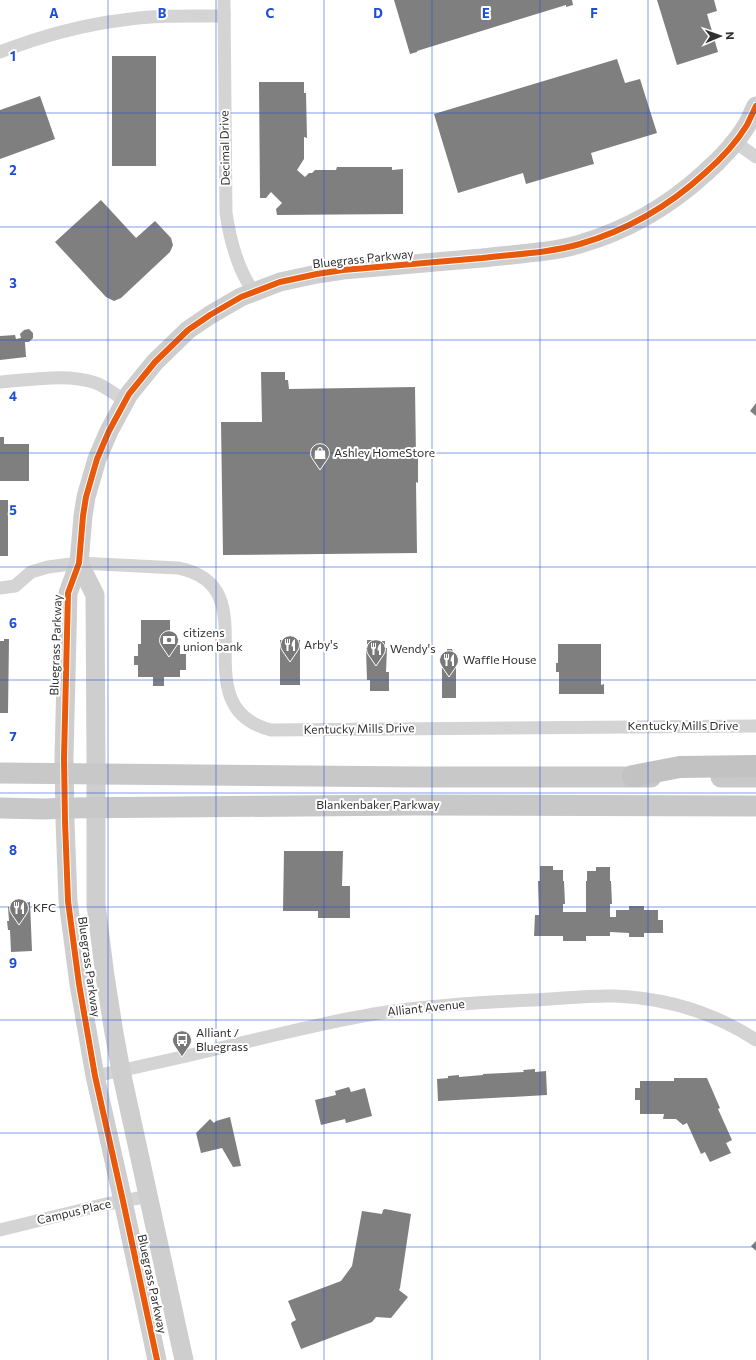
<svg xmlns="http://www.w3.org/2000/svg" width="756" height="1360" font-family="Commissioner,sans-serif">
<rect width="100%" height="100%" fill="#fff"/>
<g fill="#7f7f7f">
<polygon points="394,0 572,0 573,5 566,7 566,5 504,24 417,51 417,52 410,54"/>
<polygon points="657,0 714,0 717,11 707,14 718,52 677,65"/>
<rect x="112" y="56" width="44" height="110"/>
<polygon points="617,59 625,83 640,79 657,133 591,153 594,164 590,165 526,184 523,173 458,193 434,114"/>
<polygon points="259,82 304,82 304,93 306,93 307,138 304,137 304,159 297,170 305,177 309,173 312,173 315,170 336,170 337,167 392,167 392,170 403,169 403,214 277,215 276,209 282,203 271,192 266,198 260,198"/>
<polygon points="40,96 55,139 0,159 0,110"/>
<polygon points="101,200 136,238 155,221 171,238 173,245 170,252 121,298 114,301 106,297 55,242"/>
<polygon points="29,329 33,333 33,338 29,342 25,342 26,357 0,360 0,336 15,335 16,339 21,338 20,334 24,330"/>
<polygon points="261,372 285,372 285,380 288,380 289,389 415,387 416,457 418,457 418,483 416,482 417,553 223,555 221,422 262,422"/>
<polygon points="756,403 756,416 750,411"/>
<polygon points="0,437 4,437 4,444 29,444 29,481 0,481"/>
<rect x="0" y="500" width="8" height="56"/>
<polygon points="141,620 170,620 170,645 180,645 180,654 186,654 186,670 180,670 180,677 164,677 164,686 153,686 153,677 138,677 138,665 134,665 134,656 138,656 138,644 141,644"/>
<polygon points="4,639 9,639 8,713 0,713 0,641 4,641"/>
<rect x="280" y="640" width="20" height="45"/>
<rect x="367" y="640" width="8" height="4"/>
<polygon points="376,641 385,641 385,648 387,648 386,672 389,672 389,691 370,691 370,680 367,680 366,648 377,648"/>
<polygon points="558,644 601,644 601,685 604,684 604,694 559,694 559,672 556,672 556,663 558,663"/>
<polygon points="447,649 452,649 453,653 456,653 456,698 442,698 442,656 447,656"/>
<polygon points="284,851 343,851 342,886 350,886 350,918 318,918 318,911 283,911"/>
<polygon points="540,866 553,866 553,870 563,870 563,881 564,881 565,904 563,904 563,912 586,912 586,881 587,881 587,871 596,871 596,867 610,867 610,881 611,881 612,904 610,904 610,917 616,917 616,910 629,910 629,906 644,906 644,910 658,910 658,920 663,920 663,933 644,933 644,937 629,937 629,933 610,932 610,936 586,936 586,941 563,941 563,936 534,936 535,915 539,915 538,881 540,881"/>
<polygon points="30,902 32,951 11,952 10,930 8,930 7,921 9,921 8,907 24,906 24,903"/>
<polygon points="535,1069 535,1072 546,1071 547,1095 438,1101 437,1079 448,1078 448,1076 459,1075 459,1077 483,1075 483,1074 524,1072 523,1070"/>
<polygon points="674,1078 707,1078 720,1108 718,1109 732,1140 726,1143 731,1153 710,1162 705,1152 701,1154 687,1123 683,1125 676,1119 663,1119 664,1114 640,1114 640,1100 635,1100 635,1088 640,1088 640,1081 674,1081"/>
<polygon points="349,1087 351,1092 365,1088 372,1116 346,1123 345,1119 321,1125 315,1100 336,1095 335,1091"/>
<polygon points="230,1117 241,1166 233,1167 222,1148 201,1153 196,1133 210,1119 214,1123 216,1121"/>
<polygon points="385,1209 411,1214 400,1288 399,1290 408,1297 391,1318 376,1317 372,1322 301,1349 291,1324 292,1322 296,1320 288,1301 341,1281 352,1266 362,1211 382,1214 383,1210"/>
<polygon points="756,1241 756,1251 751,1246"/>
</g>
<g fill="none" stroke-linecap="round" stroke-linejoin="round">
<g stroke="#d4d4d4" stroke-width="13">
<path d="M224,0l2,213c4,27 11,55 27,78"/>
<path d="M0,52c39,-15 82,-27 123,-32 34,-5 67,-4 101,-4"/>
<polyline points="735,142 756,157"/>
<path d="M0,382c30,-2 68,-9 96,1 10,4 20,12 30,18"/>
<path d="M0,588l15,-2 16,-14 17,-5 31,-4 99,5c95,18 0,138 93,162l485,-4"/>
<path d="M95,1076c48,-10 97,-21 146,-33 48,-11 97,-24 146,-31 48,-7 98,-10 146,-12 27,-1 55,-5 82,-4 51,2 98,16 141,44"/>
<polyline points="0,1230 102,1205 149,1196"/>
</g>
<g stroke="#cecece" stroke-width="19">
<polyline points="79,563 95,595 96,758 96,905 105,976 114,1033 121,1071 184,1360"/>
<path d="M157,1360l-34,-159 -28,-125 -16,-92 -11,-83 -3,-80 -1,-63 4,-165 11,-30 4,-47 3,-19 11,-38 12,-28 20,-37 26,-32 33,-32 22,-15 31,-18 39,-15 37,-8 26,-4c46,-4 93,-8 139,-12 33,-4 67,-5 98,-14 48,-14 89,-38 125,-71 16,-14 31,-30 42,-48 3,-6 6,-13 9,-19"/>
</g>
<g stroke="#c8c8c8" stroke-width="21">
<polyline points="0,773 418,777 651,777"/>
<polyline points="721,777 756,777"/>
<polyline points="0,808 46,809 65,808 414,805 756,806"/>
</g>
<polyline stroke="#c2c2c2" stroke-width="22" points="633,776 680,767 756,766"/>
<defs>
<path id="cycleway" d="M157,1360l-34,-159 -28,-125 -16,-92 -11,-83 -3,-80 -1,-63 4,-165 11,-30 4,-47 3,-19 11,-38 12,-28 20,-37 26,-32 33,-32 22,-15 31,-18 39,-15 37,-8 26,-4c46,-4 93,-8 139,-12 33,-4 67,-5 98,-14 48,-14 89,-38 125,-71 16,-14 31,-30 42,-48 3,-6 6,-13 9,-19"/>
</defs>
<use href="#cycleway" stroke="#fff" stroke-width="8"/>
<use href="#cycleway" stroke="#e8590c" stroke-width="6"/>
</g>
<path fill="none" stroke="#1d4ed8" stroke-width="1" stroke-opacity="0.55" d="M108,0v1360M216,0v1360M324,0v1360M432,0v1360M540,0v1360M648,0v1360M0,113h756M0,227h756M0,340h756M0,453h756M0,567h756M0,680h756M0,793h756M0,907h756M0,1020h756M0,1133h756M0,1247h756"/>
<defs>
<symbol id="shop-pin" viewBox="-11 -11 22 30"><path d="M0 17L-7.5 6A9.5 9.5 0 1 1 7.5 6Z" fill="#787878" stroke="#fff"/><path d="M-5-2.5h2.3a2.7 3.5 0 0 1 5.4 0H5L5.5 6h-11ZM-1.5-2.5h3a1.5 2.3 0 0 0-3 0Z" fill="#fff"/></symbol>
<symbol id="bank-pin" viewBox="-11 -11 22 30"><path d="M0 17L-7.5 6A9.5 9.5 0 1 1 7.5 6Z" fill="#787878" stroke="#fff"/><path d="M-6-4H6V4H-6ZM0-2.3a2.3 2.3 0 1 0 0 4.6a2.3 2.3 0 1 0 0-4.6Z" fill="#fff"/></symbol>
<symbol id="restaurant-pin" viewBox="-11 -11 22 30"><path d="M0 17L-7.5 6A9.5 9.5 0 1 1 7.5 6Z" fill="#787878" stroke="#fff"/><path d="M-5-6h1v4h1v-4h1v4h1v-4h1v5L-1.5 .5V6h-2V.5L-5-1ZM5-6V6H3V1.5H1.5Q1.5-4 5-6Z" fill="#fff"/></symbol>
<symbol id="bus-pin" viewBox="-11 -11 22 30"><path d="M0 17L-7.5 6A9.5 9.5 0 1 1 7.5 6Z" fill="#787878" stroke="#fff"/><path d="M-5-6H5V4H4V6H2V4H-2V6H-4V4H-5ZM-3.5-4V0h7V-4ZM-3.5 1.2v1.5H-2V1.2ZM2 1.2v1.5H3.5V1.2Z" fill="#fff"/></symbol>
</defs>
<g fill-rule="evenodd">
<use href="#shop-pin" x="309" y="442" width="22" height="30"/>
<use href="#bank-pin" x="158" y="629" width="22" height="30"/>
<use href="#restaurant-pin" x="279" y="634" width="22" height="30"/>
<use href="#restaurant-pin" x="365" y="638" width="22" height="30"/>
<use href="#restaurant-pin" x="438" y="649" width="22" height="30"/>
<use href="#restaurant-pin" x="8" y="897" width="22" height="30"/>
<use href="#bus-pin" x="171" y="1029" width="22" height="30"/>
</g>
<g text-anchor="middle" stroke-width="4" stroke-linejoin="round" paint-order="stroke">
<g font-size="12" fill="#303030" stroke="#fff">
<text transform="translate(225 148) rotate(-91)" y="4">Decimal Drive</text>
<text transform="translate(363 259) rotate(-6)" y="4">Bluegrass Parkway</text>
<text transform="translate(56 645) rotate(-88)" y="4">Bluegrass Parkway</text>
<text x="683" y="730">Kentucky Mills Drive</text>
<text transform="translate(359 729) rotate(-1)" y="4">Kentucky Mills Drive</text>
<text x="378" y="809">Blankenbaker Parkway</text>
<text transform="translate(89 967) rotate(82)" y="4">Bluegrass Parkway</text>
<text transform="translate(426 1008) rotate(-6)" y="4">Alliant Avenue</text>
<text transform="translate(74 1212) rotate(-13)" y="4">Campus Place</text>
<text transform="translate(152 1284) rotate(78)" y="4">Bluegrass Parkway</text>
</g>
<g font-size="12" fill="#303030" stroke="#fff" text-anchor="start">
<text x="334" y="457">Ashley HomeStore</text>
<text x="183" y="637">citizens<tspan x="183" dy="14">union bank</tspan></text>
<text x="304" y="649">Arby's</text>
<text x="390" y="653">Wendy's</text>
<text x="463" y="664">Waffle House</text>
<text x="33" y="912">KFC</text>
<text x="196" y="1037">Alliant /<tspan x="196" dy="14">Bluegrass</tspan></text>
</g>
</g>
<g font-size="13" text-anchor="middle" font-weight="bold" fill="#1d4ed8" stroke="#fff" stroke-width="4" stroke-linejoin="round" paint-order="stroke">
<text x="54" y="18">A</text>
<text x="162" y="18">B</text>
<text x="270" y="18">C</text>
<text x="378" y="18">D</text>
<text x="486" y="18">E</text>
<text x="594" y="18">F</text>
<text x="13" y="61">1</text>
<text x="13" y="175">2</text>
<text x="13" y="288">3</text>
<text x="13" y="401">4</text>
<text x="13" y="515">5</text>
<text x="13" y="628">6</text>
<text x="13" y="741">7</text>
<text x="13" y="855">8</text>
<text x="13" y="968">9</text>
</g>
<g transform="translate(720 36) rotate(88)" stroke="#ffffff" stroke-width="3" paint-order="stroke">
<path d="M0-3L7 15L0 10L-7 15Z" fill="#303030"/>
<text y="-6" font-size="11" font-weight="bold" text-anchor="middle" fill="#303030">N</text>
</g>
</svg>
